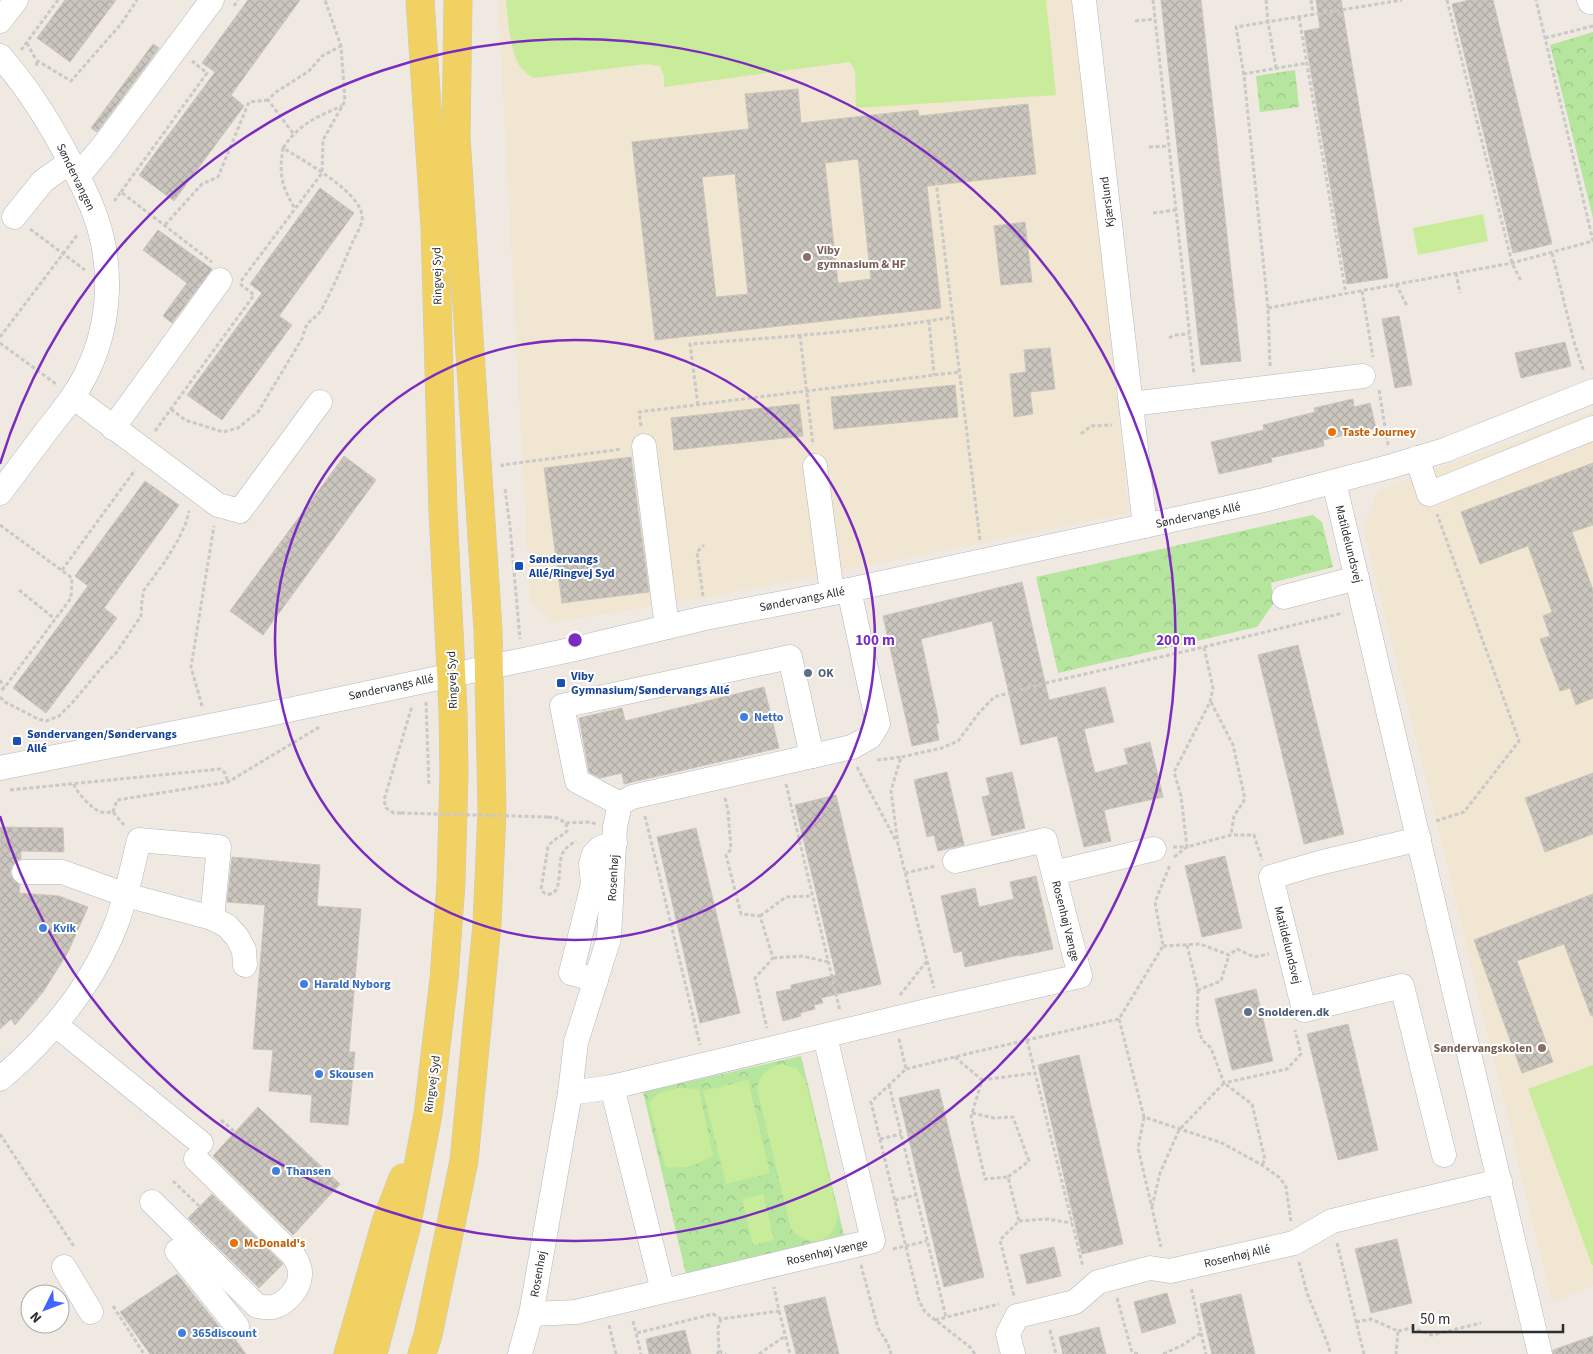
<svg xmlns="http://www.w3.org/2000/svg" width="1593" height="1354" font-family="'Source Sans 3',sans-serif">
<defs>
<pattern id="park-crowns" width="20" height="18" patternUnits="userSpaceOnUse" patternTransform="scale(1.25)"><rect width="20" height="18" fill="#b6e59e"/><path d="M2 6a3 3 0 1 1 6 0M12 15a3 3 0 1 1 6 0" fill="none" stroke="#9dc588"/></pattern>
<pattern id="building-cross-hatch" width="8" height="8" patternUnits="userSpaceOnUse" patternTransform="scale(1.25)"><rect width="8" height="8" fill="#cbc7bf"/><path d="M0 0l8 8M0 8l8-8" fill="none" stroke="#afaba4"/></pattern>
</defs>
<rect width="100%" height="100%" fill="#efe9e1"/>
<g fill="#f0e6d1">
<polygon points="498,0 1074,0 1129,513 709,597 554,622 530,601"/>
<polygon points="1593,411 1593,1286 1552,1302 1434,810 1363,527 1378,491 1430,471 1548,430"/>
</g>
<g fill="url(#park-crowns)">
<polygon points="1593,32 1593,218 1550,45"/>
<polygon points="1295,70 1299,107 1260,112 1256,76"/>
<polygon points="1313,515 1322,522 1333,567 1271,583 1274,603 1257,627 1058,673 1036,577"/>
<polygon points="801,1056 844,1235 686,1274 643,1092"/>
</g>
<g fill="#c9ec9a">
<path d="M506,0h540l10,95 -200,13 -1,-37 -5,-9 -186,25v-11l-4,-10 -14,-2 -112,14c-3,-2 -7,-4 -10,-7 -14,-13 -16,-52 -18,-71z"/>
<polygon points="1483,214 1488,241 1418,255 1413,228"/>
<path d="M782,1064l15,5 8,11 33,134c-1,5 -2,12 -5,16 -9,17 -32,12 -42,-1l-34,-140c2,-14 12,-23 25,-25z"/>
<polygon points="1593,1065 1593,1265 1592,1265 1528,1089"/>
<polygon points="748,1080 770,1173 726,1184 703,1091"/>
<path d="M679,1088l20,1 14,67c-20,10 -25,13 -48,11l-16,-65 12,-10z"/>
<polygon points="763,1194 774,1240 753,1245 742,1199"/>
</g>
<g fill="url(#building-cross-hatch)" stroke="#cbc5ba" fill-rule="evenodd">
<polygon points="65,0 116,0 70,62 37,38"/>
<polygon points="248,0 300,0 231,95 244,106 174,201 139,175 215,72 202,63"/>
<polygon points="1161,0 1201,0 1241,361 1201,365"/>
<polygon points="1316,0 1341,0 1388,278 1347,284 1304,31 1320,28"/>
<polygon points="1470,0 1493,0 1552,244 1513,253 1452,4"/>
<polygon points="153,44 159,48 97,132 91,128"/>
<path d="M798,89l3,34 117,-13 1,6 109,-12 8,70 -109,12 14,122 -286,32 -23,-198 117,-13 -4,-35zM858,159l13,120 -33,4 -13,-120zM735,174l13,120 -32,3 -14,-120z"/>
<polygon points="320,188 354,213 279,316 292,325 222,420 187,395 262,293 250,284"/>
<polygon points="1025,222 1032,282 1001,285 994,226"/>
<polygon points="158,230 212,269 172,323 163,316 187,283 143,250"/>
<polygon points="1399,316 1412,385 1395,388 1382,319"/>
<polygon points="1565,342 1571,366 1521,378 1515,353"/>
<polygon points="1050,348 1055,389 1030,392 1033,414 1014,417 1010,374 1026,372 1024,350"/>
<polygon points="955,385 958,417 834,429 831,397"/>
<polygon points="1353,399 1354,407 1370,403 1376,428 1323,440 1324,446 1271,458 1272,462 1219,474 1211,442 1264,430 1263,425 1315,412 1314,408"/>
<polygon points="799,404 803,436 674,450 671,418"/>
<polygon points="344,456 376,480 263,635 230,611"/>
<polygon points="631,457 649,592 562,603 544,468"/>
<polygon points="1593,463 1593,525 1572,532 1593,590 1593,698 1576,705 1570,688 1560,691 1540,639 1550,636 1543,616 1552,612 1528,546 1480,564 1461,512"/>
<polygon points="145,481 179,505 104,608 117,618 46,713 13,688 88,586 75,576"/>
<polygon points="1022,582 1049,700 1105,687 1114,722 1084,729 1095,773 1128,764 1124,749 1150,742 1163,797 1104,810 1111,841 1084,847 1057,736 1021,745 992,621 921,639 939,723 936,724 939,740 912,746 883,616"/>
<polygon points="1298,645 1344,834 1304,844 1258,655"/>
<polygon points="764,687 779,748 624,784 622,773 600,778 589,772 579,718 622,708 625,721"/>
<polygon points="947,772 964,845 938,851 934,835 927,837 914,780"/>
<polygon points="1012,772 1025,828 992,836 982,797 990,795 986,778"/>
<polygon points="1593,773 1593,834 1545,852 1525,798"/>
<polygon points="836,795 881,984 821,998 823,1003 814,1005 815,1009 800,1013 801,1016 783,1021 776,992 791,989 791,985 836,975 795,805"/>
<polygon points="0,827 63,828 64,852 21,851 21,859 17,860 12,866 10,872 12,878 20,885 19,893 59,896 88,907 68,952 43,992 15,1025 11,1019 0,1029"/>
<polygon points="696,828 740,1013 700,1023 657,837"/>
<polygon points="1225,856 1242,928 1202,937 1185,866"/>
<polygon points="232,857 320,865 317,906 361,909 349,1052 355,1052 348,1125 310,1122 312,1095 269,1091 273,1050 253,1049 265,905 227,902"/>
<polygon points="1036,876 1053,949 1020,956 1019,955 965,967 962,951 954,953 941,896 975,888 979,907 1014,899 1010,882"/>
<polygon points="1593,894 1593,1016 1591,1016 1564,944 1517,961 1553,1062 1522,1073 1474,940"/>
<polygon points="1256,989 1273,1061 1232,1070 1215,999"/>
<polygon points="1348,1024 1378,1150 1338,1160 1307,1034"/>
<polygon points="1079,1055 1123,1244 1082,1254 1038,1065"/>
<polygon points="939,1089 984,1277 944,1287 899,1098"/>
<polygon points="258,1107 340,1184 293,1235 213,1156"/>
<polygon points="212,1194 283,1264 259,1288 188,1218"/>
<polygon points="1397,1239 1412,1303 1371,1313 1355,1249"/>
<polygon points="1054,1247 1061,1276 1027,1284 1020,1255"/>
<polygon points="177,1274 226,1335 235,1339 246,1354 150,1354 120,1312"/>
<polygon points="1167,1293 1176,1323 1142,1333 1134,1302"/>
<polygon points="1241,1294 1255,1354 1212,1354 1200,1304"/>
<polygon points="825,1297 839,1354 796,1354 784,1306"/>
<polygon points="1099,1327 1106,1354 1063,1354 1059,1337"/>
<polygon points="685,1330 691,1354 649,1354 646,1339"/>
<polygon points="1593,1336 1593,1354 1553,1354 1553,1350"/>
</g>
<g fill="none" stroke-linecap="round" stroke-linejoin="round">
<defs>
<g id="minor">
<polyline points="1084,0 1145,526"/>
<polyline points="1589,0 1590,2"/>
<polyline points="0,21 16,0"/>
<path d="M0,56c26,29 46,61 64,94 11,21 23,42 31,65 18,49 16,107 -7,155 -10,22 -25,40 -40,59 -16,21 -32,43 -48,64"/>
<polyline points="77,173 85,168 104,145 212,0"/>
<polyline points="14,217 43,181 70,162"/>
<polyline points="73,397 218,505 240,511 320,402"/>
<polyline points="1131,404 1363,376"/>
<polyline points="113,428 220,280"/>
<polyline points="644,446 667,627"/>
<polyline points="1417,458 1429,494 1593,428"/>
<polyline points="815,466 832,593"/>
<polyline points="1334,482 1540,1354"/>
<polyline points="1284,597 1357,578"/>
<polyline points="0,768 265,715 575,649 705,618 849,590 1264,500 1392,466 1445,450 1593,391"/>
<polyline points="620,804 577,781 562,706 790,657 812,756"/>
<polyline points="1419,839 1319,863 1271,877 1304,1010 1402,986 1444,1155"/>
<polyline points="24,872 62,872 126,895 212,918 227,926 237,937 244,950 245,965"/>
<polyline points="1054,873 1154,849"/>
<polyline points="596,980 571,973 593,884 591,864 594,854 600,848 615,843"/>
<polyline points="56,1025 201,1143"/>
<path d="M0,1079c51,-43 93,-95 117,-157 10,-27 15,-54 22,-82l80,7 -7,71"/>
<polyline points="612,1087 663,1291"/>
<polyline points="570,1093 612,1087 939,1008 1080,976 1045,840 955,861"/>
<path d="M152,1202l105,104c6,1 11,2 16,1 13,-3 27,-19 27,-32 1,-7 -3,-13 -6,-19l-98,-97"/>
<polyline points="177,1251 237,1326"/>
<polyline points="64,1267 91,1312"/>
<polyline points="531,1314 576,1312 873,1241 825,1036"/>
<polyline points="520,1354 531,1314 570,1093 576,1042 609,938 615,827 620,804 632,797 852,747 870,737 878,724 849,590"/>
<polyline points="1013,1354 1008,1334 1017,1316 1075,1302 1098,1282 1150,1268 1170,1271 1294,1243 1332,1221 1500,1181"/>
</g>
<g id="major">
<polyline points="348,1354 386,1222 403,1178"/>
<polyline points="373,1354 406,1228 428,1114 444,979 451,883 454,772 453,711 443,511 435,228 420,0"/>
<polyline points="422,1354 428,1335 464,1161 487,924 492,811 488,630 456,137 458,0"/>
</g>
</defs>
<use href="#minor" stroke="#b4b7c1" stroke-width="25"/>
<use href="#major" stroke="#c9c9c9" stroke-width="29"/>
<g stroke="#c9c9c9" stroke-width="3" stroke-dasharray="4 2.5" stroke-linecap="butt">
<polyline points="1153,0 1194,375"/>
<polyline points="1266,0 1268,22 1276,68"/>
<polyline points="1311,0 1313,14"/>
<polyline points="1447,0 1512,263 1521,281"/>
<polyline points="234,6 238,0"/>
<polyline points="1299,17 1346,294"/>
<polyline points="1135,21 1155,19"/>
<polyline points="1545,38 1593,26"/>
<polyline points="27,43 36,60"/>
<polyline points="21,50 58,0"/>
<polyline points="37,66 36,60 71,81 121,24 137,0"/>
<polyline points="1243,74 1307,63"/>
<polyline points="293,133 268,100 276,92 309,71 322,56 341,46"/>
<polyline points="1149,147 1169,146"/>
<path d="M283,148c16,-24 33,-31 59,-42"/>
<polyline points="936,181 980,540"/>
<polyline points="121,192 207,73 192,61"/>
<polyline points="114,201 121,192 212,262"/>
<polyline points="1153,213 1176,210"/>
<polyline points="165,225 202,184 218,177 249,102 268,100"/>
<polyline points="30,229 85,270"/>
<polyline points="1552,253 1574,342 1584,372"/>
<polyline points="1456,273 1460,293"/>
<polyline points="241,281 322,173 323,140 345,101 341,46 325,0"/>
<polyline points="1396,284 1407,306"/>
<polyline points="1362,291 1373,357"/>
<polyline points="1268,308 1512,263 1593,241 1536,0"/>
<polyline points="929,321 934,375"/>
<polyline points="800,335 813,445"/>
<polyline points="0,337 78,234"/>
<polyline points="1169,338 1174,335 1189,334"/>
<polyline points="0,343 56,384"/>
<polyline points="1270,366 1268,308 1244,76 1236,27 1402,0"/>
<polyline points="1379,390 1388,445"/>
<path d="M698,405l-8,-61c88,-7 176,-12 263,-27"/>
<path d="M171,409l14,11 38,12 15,-4 20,-16 45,-75c3,-20 13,-16 20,-30 11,-22 21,-44 30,-66 3,-6 8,-14 9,-21 4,-26 -60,-60 -79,-72 -4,28 -2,36 12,61"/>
<polyline points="641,426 639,412 959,372"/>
<polyline points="155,431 254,295 240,284"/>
<polyline points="1081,434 1091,426 1112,425"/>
<polyline points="503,467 502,465 622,449"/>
<polyline points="505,489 510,526 520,639"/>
<polyline points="0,525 72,578 71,598 4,688 0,691"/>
<polyline points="62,570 135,470"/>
<polyline points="19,590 55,619"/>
<polyline points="703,596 697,552 704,545"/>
<polyline points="0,680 4,688"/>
<polyline points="0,697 5,702 38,719 46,721 59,716 72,703 103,666 116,653 141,616 142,600 144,590 164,563 178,540 186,523 189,511"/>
<polyline points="426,702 429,786"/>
<polyline points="1211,702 1233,745 1245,799 1234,816 1231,835"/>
<polyline points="202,706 191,667 214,526"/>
<polyline points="877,760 901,757"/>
<polyline points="857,767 896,841"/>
<path d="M74,784c1,7 19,26 27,28 4,1 8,0 12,0l11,13"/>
<polyline points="786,784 840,1011"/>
<polyline points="10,790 220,769 225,773 228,782"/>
<polyline points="725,798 728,811 731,849 726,855 741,914 760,916 773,958 755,978 767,1028"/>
<polyline points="113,812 117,800 228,782 321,726"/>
<polyline points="401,813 394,813 386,808 384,800 412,706"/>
<polyline points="645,816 700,1045"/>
<path d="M548,817l9,1 9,5 1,8c-6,6 -15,8 -19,16l-7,42c2,3 4,6 9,5 14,-2 6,-33 14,-43 2,-4 9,-8 12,-10"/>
<polyline points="1436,821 1464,812 1519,741 1437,514"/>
<polyline points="566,823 590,822 596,824"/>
<polyline points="1173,847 1187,847 1181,796 1174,772 1210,702 1213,688 1204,647"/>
<polyline points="1174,857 1187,847 1231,835 1254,835 1262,860"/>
<polyline points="905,873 936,866"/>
<polyline points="760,916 786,897 812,896"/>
<polyline points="1187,945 1198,990 1221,981 1229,955"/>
<polyline points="1163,946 1200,944 1229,955 1237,949 1254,957 1269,954"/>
<polyline points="773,958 802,956 828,962"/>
<polyline points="927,961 934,988"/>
<polyline points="1198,990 1197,1023 1202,1040 1211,1048 1224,1083 1287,1069 1301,1054 1295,1030"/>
<polyline points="900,995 927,961 898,844 891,791 901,757 942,748 958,741 978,714 994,697 1050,682 1204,647 1343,613"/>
<polyline points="1119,1019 1144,1117 1222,1143 1262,1165 1280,1178 1286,1187 1291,1222"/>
<polyline points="899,1039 906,1069 871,1102 919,1301 925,1312 970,1347 975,1354"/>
<polyline points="1027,1040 1083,1267"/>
<polyline points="955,1057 982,1080 971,1117 985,1179 1008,1177 1019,1221 1000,1240 1014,1296"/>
<polyline points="906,1069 975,1052 1119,1019 1163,946 1155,902 1170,865"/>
<polyline points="982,1080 1035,1073"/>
<polyline points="889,1085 946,1317"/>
<polyline points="972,1113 994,1118 1013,1117 1029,1161 1008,1177"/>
<polyline points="1144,1117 1138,1148 1161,1247"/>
<polyline points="221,1120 235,1132"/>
<polyline points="0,1134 75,1248"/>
<polyline points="880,1139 901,1134"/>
<polyline points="173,1181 199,1206"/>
<polyline points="895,1200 916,1195"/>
<polyline points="1152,1207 1160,1173 1179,1130 1224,1083 1252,1104 1265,1160 1262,1165"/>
<polyline points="1019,1221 1047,1219 1072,1223"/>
<polyline points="1337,1243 1364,1354"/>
<polyline points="893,1249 927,1241"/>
<polyline points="1299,1262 1307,1293 1329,1347 1330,1354"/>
<polyline points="861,1265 878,1328 888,1344 891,1354"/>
<polyline points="1117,1298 1132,1352 1138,1354"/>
<polyline points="113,1306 144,1354"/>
<polyline points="779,1311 790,1354"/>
<polyline points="935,1320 999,1304"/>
<polyline points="633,1321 641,1354"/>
<polyline points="1356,1322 1371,1319 1398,1331 1396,1354"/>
<polyline points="609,1325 616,1354"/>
<polyline points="1050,1330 1056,1354"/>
<polyline points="1398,1331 1412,1328 1432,1335 1481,1323"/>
<polyline points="637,1333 713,1314 721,1319 779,1311 774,1287"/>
<polyline points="1201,1333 1206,1354"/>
<polyline points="719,1351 726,1354"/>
<polyline points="717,1354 719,1351 718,1328 721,1319"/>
<polyline points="759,1354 785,1336"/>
<polyline points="1163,1354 1181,1346 1201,1333 1191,1287"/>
</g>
<use href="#minor" stroke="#fff" stroke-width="24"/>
<use href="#major" stroke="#f2d163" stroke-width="28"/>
<polyline stroke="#c9c9c9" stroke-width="3" stroke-dasharray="4 2.5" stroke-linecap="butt" points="401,813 548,817"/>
</g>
<g fill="none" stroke="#7b2cbf" stroke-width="2.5">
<circle cx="575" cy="640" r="300"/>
<path d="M0 464A601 601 0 1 1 0 816"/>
</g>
<g fill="#8d6e63" stroke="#fff" stroke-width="2">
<circle cx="807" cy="257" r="5"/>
<circle cx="1542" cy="1048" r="5"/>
</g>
<g fill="#e8710a" stroke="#fff" stroke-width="2">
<circle cx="1332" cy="432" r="5"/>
<circle cx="234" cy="1243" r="5"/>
</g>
<g fill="#1a4fb4" stroke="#fff" stroke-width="2">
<rect x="514" y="561" width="10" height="10" rx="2.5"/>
<rect x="556" y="678" width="10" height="10" rx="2.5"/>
<rect x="12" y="736" width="10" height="10" rx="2.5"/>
</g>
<g fill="#5c6f8a" stroke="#fff" stroke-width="2">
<circle cx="808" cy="673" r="5"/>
<circle cx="1248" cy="1012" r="5"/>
</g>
<g fill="#3f7fe0" stroke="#fff" stroke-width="2">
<circle cx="744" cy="717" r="5"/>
<circle cx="43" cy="928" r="5"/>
<circle cx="304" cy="984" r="5"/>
<circle cx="319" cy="1074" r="5"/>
<circle cx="276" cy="1171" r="5"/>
<circle cx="182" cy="1333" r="5"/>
</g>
<g text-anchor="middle" stroke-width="4" stroke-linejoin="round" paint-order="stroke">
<g font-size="12" fill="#2e2e2e" stroke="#fff">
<text transform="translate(76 177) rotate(64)" y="4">Søndervangen</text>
<text transform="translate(1107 202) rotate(-97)" y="4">Kjærslund</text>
<text transform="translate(437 276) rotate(-91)" y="4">Ringvej Syd</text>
<text transform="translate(1198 515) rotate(-12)" y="4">Søndervangs Allé</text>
<text transform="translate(1349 544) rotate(76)" y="4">Matildelundsvej</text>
<text transform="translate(802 599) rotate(-11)" y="4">Søndervangs Allé</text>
<text transform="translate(452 680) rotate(-92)" y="4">Ringvej Syd</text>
<text transform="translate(391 687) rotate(-12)" y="4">Søndervangs Allé</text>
<text transform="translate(613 878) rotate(-87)" y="4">Rosenhøj</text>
<text transform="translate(1066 921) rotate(76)" y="4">Rosenhøj Vænge</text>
<text transform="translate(1288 945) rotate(76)" y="4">Matildelundsvej</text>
<text transform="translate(432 1084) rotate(-82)" y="4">Ringvej Syd</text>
<text transform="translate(827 1252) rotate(-13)" y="4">Rosenhøj Vænge</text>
<text transform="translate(1237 1256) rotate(-13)" y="4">Rosenhøj Allé</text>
<text transform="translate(538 1274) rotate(-80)" y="4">Rosenhøj</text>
</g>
<g font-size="12" font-weight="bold" fill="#785e54" stroke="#fff" text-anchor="start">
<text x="817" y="254">Viby<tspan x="817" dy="14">gymnasium &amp; HF</tspan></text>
<text x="1532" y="1052" text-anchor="end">Søndervangskolen</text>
</g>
<g font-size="12" font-weight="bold" fill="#c56008" stroke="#fff" text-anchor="start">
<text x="1342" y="436">Taste Journey</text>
<text x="244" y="1247">McDonald's</text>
</g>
<g font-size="12" font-weight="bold" fill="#164399" stroke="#fff" text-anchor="start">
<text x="529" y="563">Søndervangs<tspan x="529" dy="14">Allé/Ringvej Syd</tspan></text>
<text x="571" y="680">Viby<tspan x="571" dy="14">Gymnasium/Søndervangs Allé</tspan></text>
<text x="27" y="738">Søndervangen/Søndervangs<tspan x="27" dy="14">Allé</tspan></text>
</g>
<g font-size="12" font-weight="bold" fill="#4e5e75" stroke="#fff" text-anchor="start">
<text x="818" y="677">OK</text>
<text x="1258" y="1016">Snolderen.dk</text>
</g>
<g font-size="12" font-weight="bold" fill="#366cbe" stroke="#fff" text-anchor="start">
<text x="754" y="721">Netto</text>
<text x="53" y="932">Kvik</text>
<text x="314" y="988">Harald Nyborg</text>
<text x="329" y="1078">Skousen</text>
<text x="286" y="1175">Thansen</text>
<text x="192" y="1337">365discount</text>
</g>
</g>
<circle cx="575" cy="640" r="8" fill="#7b2cbf" stroke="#fff" stroke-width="2.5"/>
<g font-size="15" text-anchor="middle" font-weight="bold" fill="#7b2cbf" stroke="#fff" stroke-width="4" stroke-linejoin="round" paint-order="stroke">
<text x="875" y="645">100 m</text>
<text x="1176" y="645">200 m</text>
</g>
<g transform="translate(45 1309) rotate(228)"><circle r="24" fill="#ffffff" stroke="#ababab"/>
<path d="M0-4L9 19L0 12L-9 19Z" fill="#4264fb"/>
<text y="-8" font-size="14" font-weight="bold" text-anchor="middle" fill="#2e2e2e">N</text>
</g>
<path d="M1413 1324v8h150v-8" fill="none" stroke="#2e2e2e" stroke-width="2.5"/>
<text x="1420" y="1324" font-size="15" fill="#2e2e2e" stroke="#ffffff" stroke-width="4" paint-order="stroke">50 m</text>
</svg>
